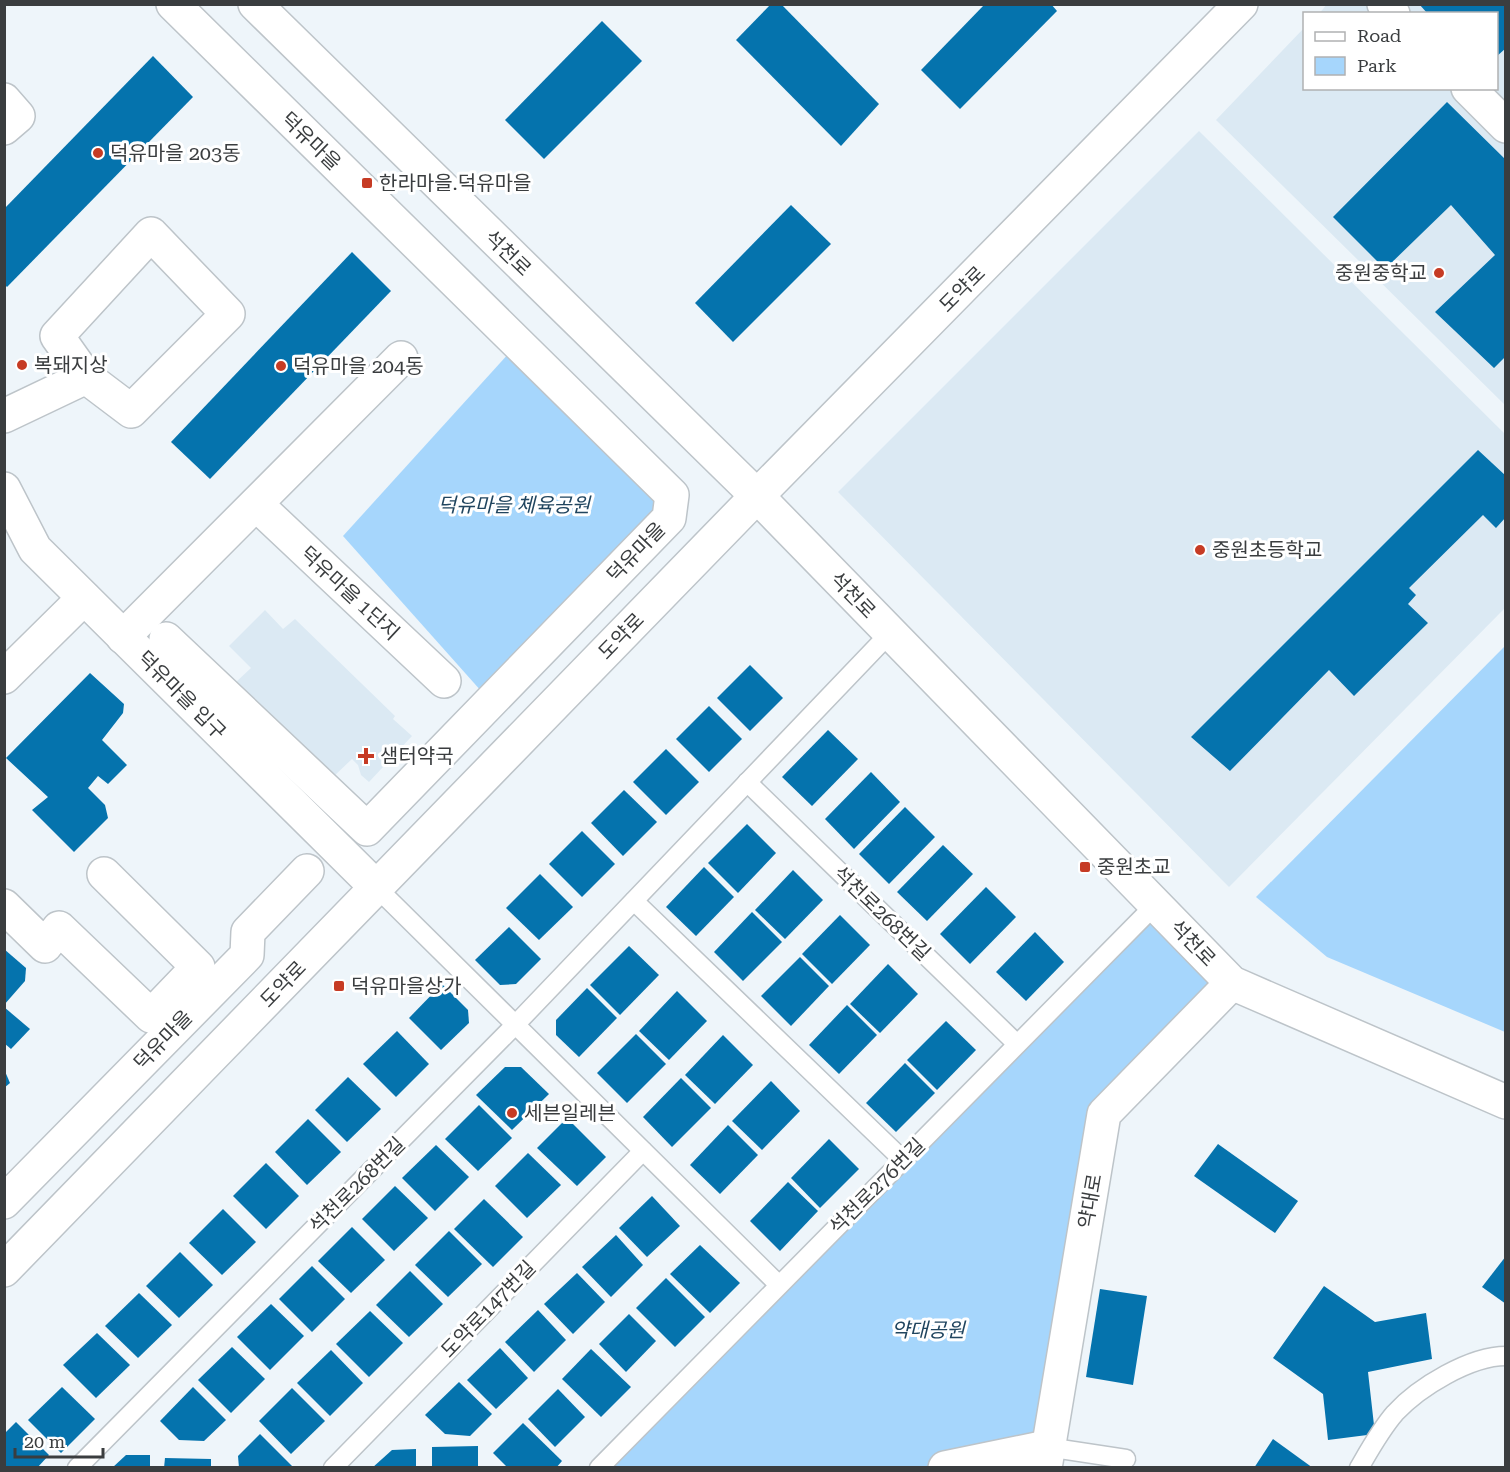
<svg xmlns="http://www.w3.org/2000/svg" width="1510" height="1472" font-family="'Roboto Serif','Noto Sans KR',serif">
<rect width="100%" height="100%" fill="#eef5fa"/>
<g fill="#dbe9f3">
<polygon points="1327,4 1369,5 1378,14 1319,14"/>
<polygon points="1403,5 1505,5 1505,106 1488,89 1496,88 1496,14 1412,13"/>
<polygon points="1304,28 1304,88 1453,89 1505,141 1505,405 1216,120"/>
<polygon points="1199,131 1505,434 1505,608 1229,887 838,492"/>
<polygon points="265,610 283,629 295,619 395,716 393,719 412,736 369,782 361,775 358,765 352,759 332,778 235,683 251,668 229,646"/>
</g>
<g fill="#a6d6fc">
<polygon points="511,351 660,504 482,692 343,536"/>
<polygon points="1505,646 1505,1032 1327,957 1256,897"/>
<polygon points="1155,905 1232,983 1104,1114 1047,1447 945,1468 599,1468"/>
</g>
<g fill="#0573ad">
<polygon points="771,4 781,4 879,104 841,146 736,40"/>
<polygon points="985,4 1051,4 1057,11 960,109 921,70"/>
<polygon points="1419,4 1506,4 1506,48 1496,57 1496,14 1428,14"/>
<polygon points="602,21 642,61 544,159 505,120"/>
<polygon points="153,56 193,97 7,287 4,284 4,209"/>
<polygon points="1447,102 1506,160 1506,356 1494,368 1435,312 1495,255 1451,205 1385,269 1333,217"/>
<polygon points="791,205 831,244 733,342 695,303"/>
<polygon points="352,252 391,291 210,479 171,442"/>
<polygon points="1478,450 1506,476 1506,517 1496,528 1483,515 1409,588 1416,595 1408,604 1428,623 1354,696 1329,670 1230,771 1191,737"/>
<polygon points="750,665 783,698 750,731 717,698"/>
<polygon points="90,673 124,704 123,713 102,740 127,765 108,784 98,776 88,788 105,805 108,818 74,852 32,810 48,797 6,758"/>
<polygon points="709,706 742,739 709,772 676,739"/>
<polygon points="828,730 858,759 812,806 782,777"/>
<polygon points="666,749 699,782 666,815 633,782"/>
<polygon points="871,772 900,802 854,849 825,819"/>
<polygon points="624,790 657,822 623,856 591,823"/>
<polygon points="905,807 935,837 889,884 859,854"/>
<polygon points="747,824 776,853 738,893 708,863"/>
<polygon points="582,831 615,864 582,897 549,864"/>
<polygon points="943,845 973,874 927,921 897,892"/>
<polygon points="704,867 734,897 696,936 666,907"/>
<polygon points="793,870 823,900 785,939 755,910"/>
<polygon points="540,874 573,907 539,940 506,908"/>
<polygon points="986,887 1016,917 970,964 940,934"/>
<polygon points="752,912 782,942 743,981 714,952"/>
<polygon points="840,915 870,945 832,984 802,954"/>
<polygon points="509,927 541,959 516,984 500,985 475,960"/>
<polygon points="1035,932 1064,962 1026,1001 996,972"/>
<polygon points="629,946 659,975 620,1015 590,985"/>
<polygon points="4,949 26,968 25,981 4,1005"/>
<polygon points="800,957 829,986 791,1026 761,996"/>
<polygon points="888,964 918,994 880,1033 850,1004"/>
<polygon points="442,984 468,1010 469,1023 441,1050 409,1018"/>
<polygon points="587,988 617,1018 579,1057 556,1035 556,1020"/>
<polygon points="677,991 707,1021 669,1060 639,1031"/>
<polygon points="847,1005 877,1035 839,1074 809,1045"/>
<polygon points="4,1007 30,1029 11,1049 4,1043"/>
<polygon points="946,1021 976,1050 937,1090 907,1060"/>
<polygon points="397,1031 429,1064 396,1097 363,1064"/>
<polygon points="636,1034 666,1064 627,1103 597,1073"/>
<polygon points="723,1035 753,1065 715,1104 685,1075"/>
<polygon points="905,1063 935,1093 896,1132 866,1103"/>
<polygon points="505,1067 521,1067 549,1094 512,1130 476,1095"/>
<polygon points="4,1069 10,1083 4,1088"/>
<polygon points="348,1077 381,1109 347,1142 315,1110"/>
<polygon points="681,1078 711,1108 672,1147 643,1117"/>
<polygon points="771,1081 800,1111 762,1150 732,1121"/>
<polygon points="479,1105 512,1138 478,1171 445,1139"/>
<polygon points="567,1118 606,1157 577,1186 537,1148"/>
<polygon points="308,1119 341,1152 307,1185 275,1152"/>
<polygon points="728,1125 758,1155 720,1194 690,1165"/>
<polygon points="829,1139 859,1169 820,1208 791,1178"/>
<polygon points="1218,1144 1298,1201 1275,1233 1194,1176"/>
<polygon points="436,1145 469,1177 435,1211 402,1178"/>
<polygon points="528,1153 561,1185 527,1218 495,1186"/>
<polygon points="266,1163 299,1196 266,1229 233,1196"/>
<polygon points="788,1182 818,1211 780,1251 750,1221"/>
<polygon points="395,1186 428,1218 394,1251 362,1219"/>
<polygon points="652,1196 680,1226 647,1257 619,1228"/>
<polygon points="484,1199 523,1237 493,1267 454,1229"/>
<polygon points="223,1209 256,1242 222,1275 189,1243"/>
<polygon points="352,1227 385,1260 351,1293 318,1261"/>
<polygon points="449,1231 482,1264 448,1297 415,1265"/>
<polygon points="616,1235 643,1265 611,1297 582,1267"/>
<polygon points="700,1245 740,1283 710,1313 670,1274"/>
<polygon points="180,1252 213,1285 179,1318 146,1286"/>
<polygon points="1506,1256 1506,1304 1482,1287"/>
<polygon points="312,1266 345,1299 312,1332 279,1299"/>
<polygon points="410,1271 443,1304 409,1337 376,1305"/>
<polygon points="577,1273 605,1302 573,1334 544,1304"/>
<polygon points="666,1278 705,1317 675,1347 636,1308"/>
<polygon points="1324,1286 1375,1322 1426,1313 1432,1359 1368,1372 1375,1434 1328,1440 1323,1394 1273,1358"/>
<polygon points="1100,1289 1147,1296 1133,1385 1086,1377"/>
<polygon points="139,1293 172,1325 138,1358 105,1326"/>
<polygon points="271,1304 304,1336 270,1370 237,1337"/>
<polygon points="538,1310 566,1340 534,1372 505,1342"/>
<polygon points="370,1311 403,1343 369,1377 336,1344"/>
<polygon points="629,1314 656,1341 626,1372 599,1344"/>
<polygon points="97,1333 130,1365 96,1398 63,1365"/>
<polygon points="232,1347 265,1379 231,1413 198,1380"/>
<polygon points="500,1348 528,1378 496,1409 467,1380"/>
<polygon points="591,1349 631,1387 601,1417 562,1379"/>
<polygon points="331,1350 363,1383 330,1416 297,1383"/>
<polygon points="459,1382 492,1414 470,1436 445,1434 425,1415"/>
<polygon points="62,1387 95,1419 61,1453 28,1420"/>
<polygon points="193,1387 226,1420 204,1441 179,1440 160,1421"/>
<polygon points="292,1388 325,1421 291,1454 259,1421"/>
<polygon points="558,1389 585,1417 555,1447 528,1419"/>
<polygon points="16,1422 49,1455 37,1468 4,1468 4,1434"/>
<polygon points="523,1423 562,1461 556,1468 508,1468 493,1453"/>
<polygon points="260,1434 294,1468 239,1468 238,1456"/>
<polygon points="1273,1439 1313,1468 1254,1468"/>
<polygon points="478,1446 478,1468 432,1468 432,1447"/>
<polygon points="416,1449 416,1468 372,1468 392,1450"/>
<polygon points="126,1455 150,1455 150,1468 112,1468"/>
<polygon points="165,1458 211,1459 211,1468 164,1468"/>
</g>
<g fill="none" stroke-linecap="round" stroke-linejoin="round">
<defs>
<g id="lane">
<polyline points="747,782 1017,1044"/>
<polyline points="377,888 779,1285"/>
<polyline points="634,901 903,1160"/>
<polyline points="1047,1447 1126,1459"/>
<polyline points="77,1468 515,1025 890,633"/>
<polyline points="333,1468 643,1151"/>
<polyline points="599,1468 1155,905"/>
<path d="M1359,1468c11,-19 22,-39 36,-55 24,-26 75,-57 111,-57"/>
</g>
<g id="street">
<polyline points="1384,4 1393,14"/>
<polyline points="1468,88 1506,126"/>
<polyline points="4,100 18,116 4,128"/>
<polygon points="151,234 228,314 131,411 86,377 57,336"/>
<polyline points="4,416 86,377"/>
<polyline points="4,489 35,549 377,888"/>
<polyline points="256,504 444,681"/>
<polyline points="123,637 401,358"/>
<polyline points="166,639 367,829 669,518 672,495 173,4"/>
<polyline points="4,677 84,598"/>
<polyline points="4,906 45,946 59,928 151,1016 198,967 104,874"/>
<polyline points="4,1202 247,955 248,932 307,871"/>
<polyline points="4,1270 757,496 1241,4"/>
<polyline points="945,1468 1047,1447"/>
<polyline points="1045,1468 1104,1114 1232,983"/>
</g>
<polyline id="secondary" points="255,4 757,496 1232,983 1506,1102"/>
</defs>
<use href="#lane" stroke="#bdc4c9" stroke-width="21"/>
<use href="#street" stroke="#bdc4c9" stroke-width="36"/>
<use href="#secondary" stroke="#bdc4c9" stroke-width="36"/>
<use href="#lane" stroke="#fff" stroke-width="18"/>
<use href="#street" stroke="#fff" stroke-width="33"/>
<use href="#secondary" stroke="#fff" stroke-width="33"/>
</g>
<g fill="#c63b24" stroke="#fff" stroke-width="2">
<circle cx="98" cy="153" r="6"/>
<rect x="361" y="177" width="12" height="12" rx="3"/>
<circle cx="1439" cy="273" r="6"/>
<circle cx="22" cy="365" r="6"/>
<circle cx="281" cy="366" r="6"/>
<circle cx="1200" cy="550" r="6"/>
<path d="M363 747h6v6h6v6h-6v6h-6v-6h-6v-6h6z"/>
<rect x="1079" y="861" width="12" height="12" rx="3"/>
<rect x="333" y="980" width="12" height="12" rx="3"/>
<circle cx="512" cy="1113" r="6"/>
</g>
<g text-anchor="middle" stroke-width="6" stroke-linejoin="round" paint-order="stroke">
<g font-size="20" fill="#3a3d3f" stroke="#fff">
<text transform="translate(311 141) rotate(44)" y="7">덕유마을</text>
<text transform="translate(508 253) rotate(44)" y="7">석천로</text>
<text transform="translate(962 289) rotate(-45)" y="7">도약로</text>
<text transform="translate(636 552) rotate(-46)" y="7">덕유마을</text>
<text transform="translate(350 593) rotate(43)" y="7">덕유마을 1단지</text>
<text transform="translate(853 595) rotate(46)" y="7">석천로</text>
<text transform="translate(621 636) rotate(-46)" y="7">도약로</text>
<text transform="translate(182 695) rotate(45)" y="7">덕유마을 입구</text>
<text transform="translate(882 913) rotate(44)" y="7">석천로268번길</text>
<text transform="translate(1193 943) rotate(46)" y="7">석천로</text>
<text transform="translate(283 984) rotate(-46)" y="7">도약로</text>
<text transform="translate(163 1040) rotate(-46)" y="7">덕유마을</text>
<text transform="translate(357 1185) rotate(-45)" y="7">석천로268번길</text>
<text transform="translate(877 1186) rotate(-45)" y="7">석천로276번길</text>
<text transform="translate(1090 1201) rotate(-80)" y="7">약대로</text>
<text transform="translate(488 1309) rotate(-46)" y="7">도약로147번길</text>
</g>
<g font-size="20" fill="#3a3d3f" stroke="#fff" text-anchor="start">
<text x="110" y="160">덕유마을 203동</text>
<text x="379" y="190">한라마을.덕유마을</text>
<text x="1427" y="280" text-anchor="end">중원중학교</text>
<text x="34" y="372">복돼지상</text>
<text x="293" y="373">덕유마을 204동</text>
<text x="1212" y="557">중원초등학교</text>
<text x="380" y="763">샘터약국</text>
<text x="1097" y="874">중원초교</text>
<text x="351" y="993">덕유마을상가</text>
<text x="524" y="1120">세븐일레븐</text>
</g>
<g font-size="20" font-style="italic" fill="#20455f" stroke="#fff">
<text x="514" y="512">덕유마을 체육공원</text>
<text x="928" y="1337">약대공원</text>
</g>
</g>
<rect width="1510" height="1472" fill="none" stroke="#3a3d3f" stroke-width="12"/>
<rect x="1303" y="12" width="195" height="78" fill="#ffffff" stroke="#b0b1b2" stroke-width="1.5"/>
<rect x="1315" y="32" width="30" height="9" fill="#ffffff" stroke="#b0b1b2" stroke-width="1.5"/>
<text x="1357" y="42" font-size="18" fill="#3a3d3f">Road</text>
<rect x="1315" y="57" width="30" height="18" fill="#a6d6fc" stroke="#b0b1b2" stroke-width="1.5"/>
<text x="1357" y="72" font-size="18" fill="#3a3d3f">Park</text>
<path d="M15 1448v9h88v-9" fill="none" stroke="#3a3d3f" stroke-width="3"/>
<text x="24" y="1448" font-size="18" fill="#3a3d3f" stroke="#ffffff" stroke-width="4.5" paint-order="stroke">20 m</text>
</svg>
